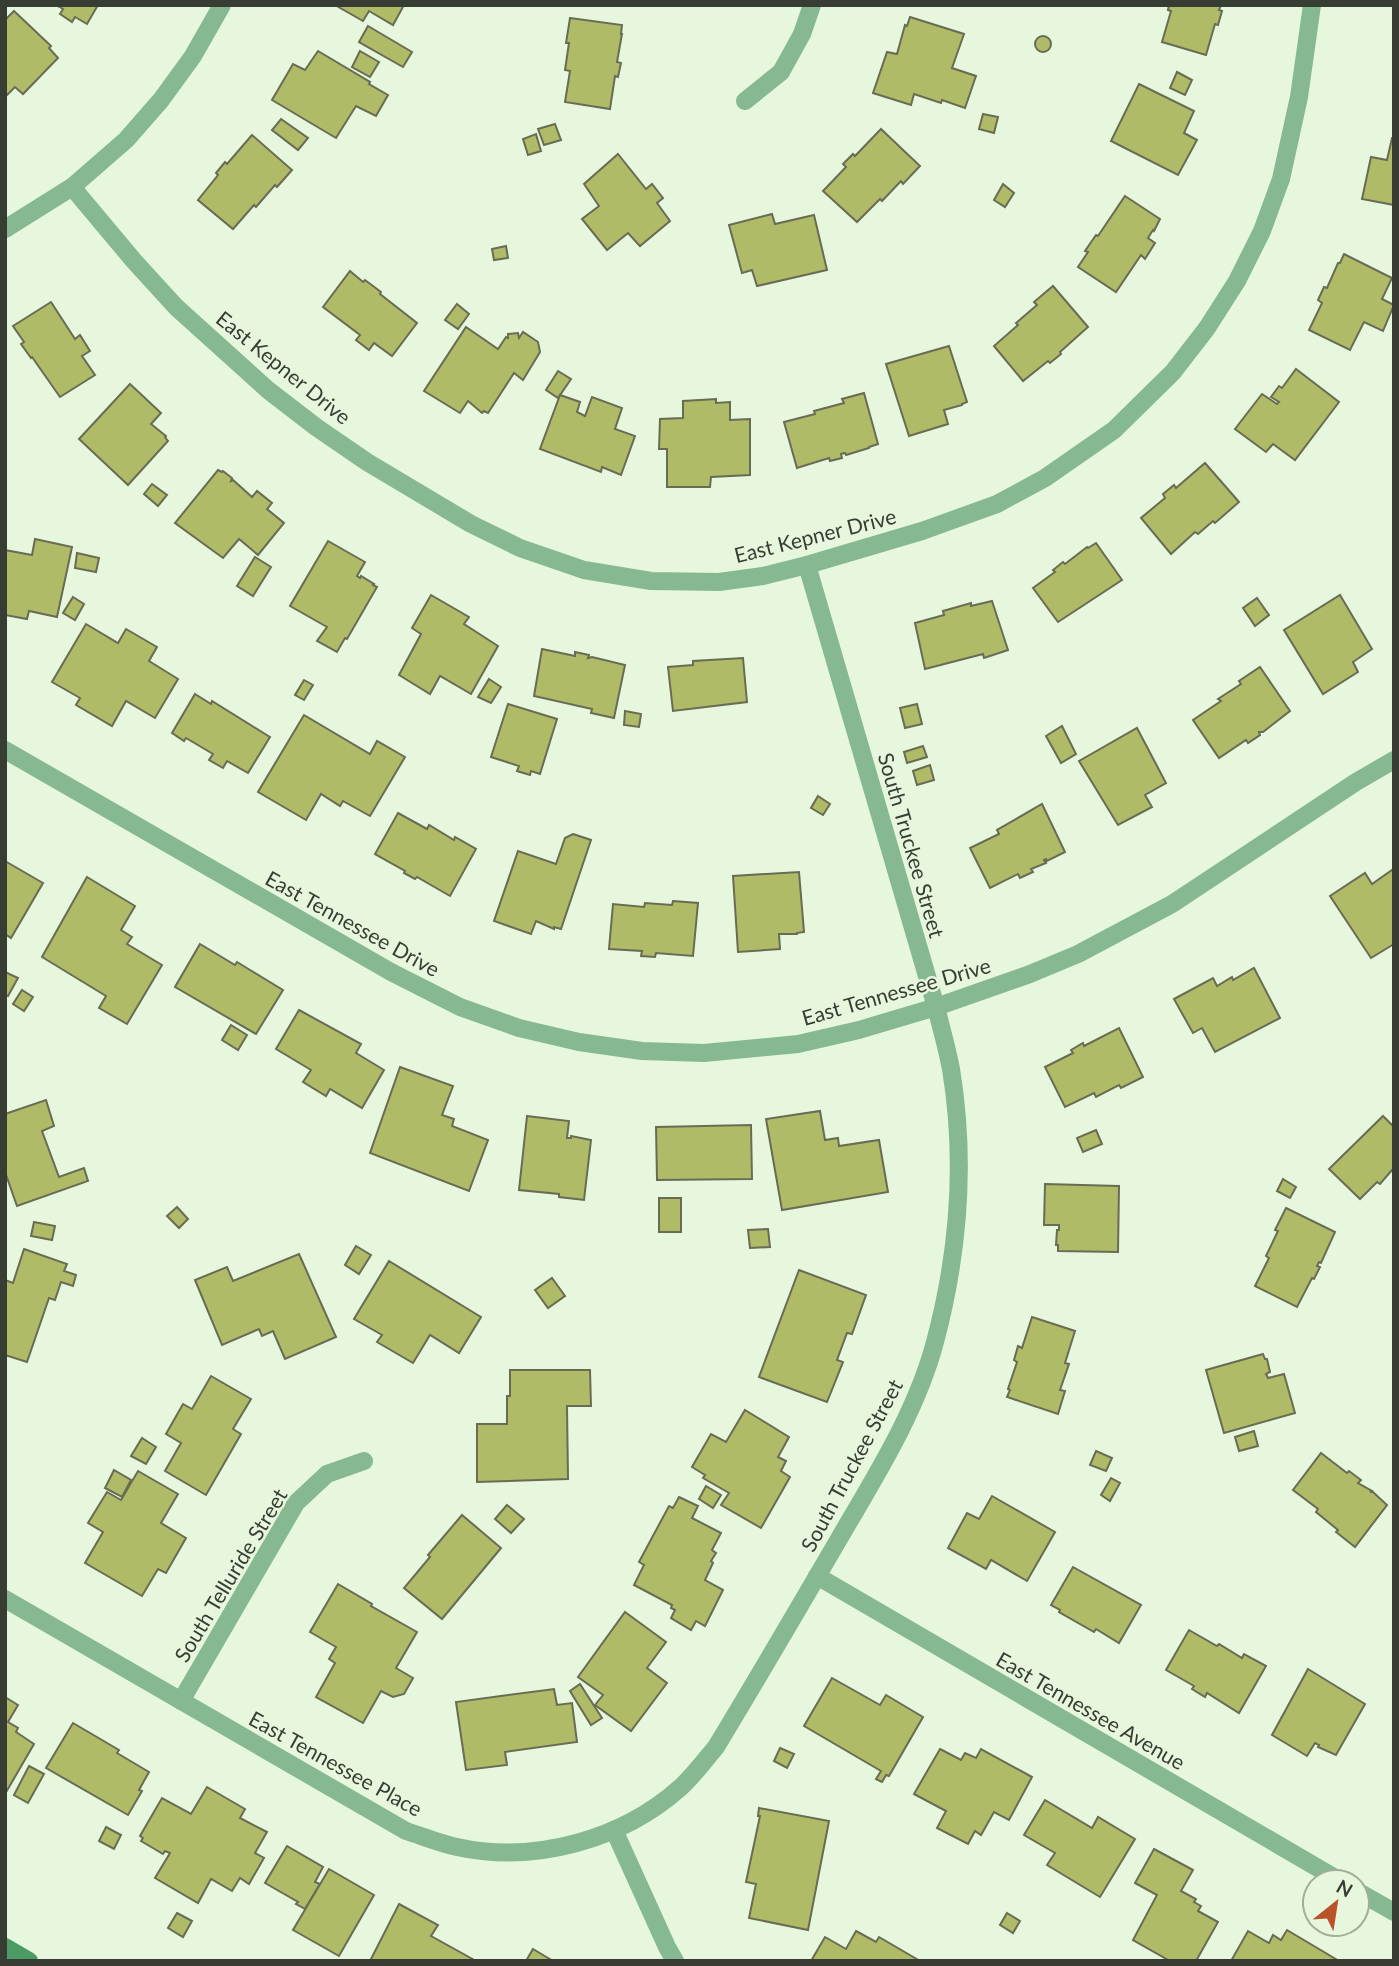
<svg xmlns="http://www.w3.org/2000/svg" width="1399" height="1966" font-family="Lato,sans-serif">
<rect width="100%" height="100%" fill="#e7f7de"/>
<!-- building -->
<g fill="#b0bb67" stroke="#686c54" stroke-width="2">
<path d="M56,5H98L87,24L75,17L72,22L60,14L63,9Z"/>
<path d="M335,5H404L393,25L369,11L363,21Z"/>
<path d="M1169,5H1221L1219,10L1222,11L1218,25L1215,24L1206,55L1162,42L1171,11L1168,10Z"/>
<path d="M14,11L51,46L49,48L58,58L23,94L15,87L5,97V20Z"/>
<path d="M910,17L964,34L952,68L976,76L965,108L942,100L941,103L914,94L911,105L873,93L887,52L897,54L905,25L907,26Z"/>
<path d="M570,18L622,25L621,34H622L617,62L621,63L618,77L615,76L610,109L565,102L570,71L565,70L569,43H566Z"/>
<path d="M368,26L412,52L403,67L359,42Z"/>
<circle cx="1043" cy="44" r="8"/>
<path d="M318,51L370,82L369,84L388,95L376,116L356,106L336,138L272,100L293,64L305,70Z"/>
<path d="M360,51L379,62L370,77L352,67Z"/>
<path d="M1177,72L1192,80L1185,95L1170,88Z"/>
<path d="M1139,84L1194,111L1184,133L1197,140L1178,175L1111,141Z"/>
<path d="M983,114L998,117L994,133L979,129Z"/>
<path d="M281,119L308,138L298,150L272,130Z"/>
<path d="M555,124L561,140L544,145L538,129Z"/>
<path d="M881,129L920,166L903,184L901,181L882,201L880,199L857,222L823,191L846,167L843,164L853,154L855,156Z"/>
<path d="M536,134L541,151L528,155L523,139Z"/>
<path d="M252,135L292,170L277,187L275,185L256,207L254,205L233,229L198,200L218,175L216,173L225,162L227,164Z"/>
<path d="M1392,138H1394V205L1362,199L1371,157L1387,160Z"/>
<path d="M618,154L646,189L652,184L663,198L657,203L670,221L640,246L628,233L607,250L582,219L599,206L584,184Z"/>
<path d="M1003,184L1014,193L1005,207L994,200Z"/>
<path d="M1125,196L1160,219L1154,231L1153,230L1148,238L1155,243L1145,259L1141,255L1116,292L1078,267L1088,252L1085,251L1096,235L1098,236Z"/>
<path d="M772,214L775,224L814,215L827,270L757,286L752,270L742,273L729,225Z"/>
<path d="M506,246L508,258L494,260L492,249Z"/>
<path d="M1344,254L1392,278L1382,299L1394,305L1383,331L1364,322L1350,350L1309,330L1322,303L1318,300L1324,287L1327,288L1338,263H1340Z"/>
<path d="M350,271L363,282L365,280L381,292L380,294L417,323L392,356L374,343L369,350L356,340L360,335L323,307Z"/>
<path d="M1053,286L1088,327L1060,352L1061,354L1050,363L1048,361L1023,381L994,346L1018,325L1016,323L1037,305L1034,302Z"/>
<path d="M51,302L75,339L80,335L90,351L82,356L95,375L60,397L32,357L31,358L21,344L24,342L13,326Z"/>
<path d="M457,304L469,314L458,329L445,320Z"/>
<path d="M466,327L498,349L506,337L508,338V334L518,333L519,338L523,332L538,342L540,352L523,380L514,373L488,413L484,411L482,413L468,401L460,413L424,391Z"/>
<path d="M949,346L967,402L962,404V405L944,410L948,424L909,436L886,364Z"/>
<path d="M1296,369L1339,402L1295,460L1273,444L1266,452L1235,429L1262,394L1277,404L1279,402L1271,397L1279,386L1282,388Z"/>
<path d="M558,371L571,379L558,398L546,390Z"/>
<path d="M130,384L161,413L151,424L166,436L165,437L168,441L128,485L79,439Z"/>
<path d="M864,393L878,444L869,447V448L846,455L845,453L841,454L842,458L830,461L829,458L797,468L784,422L815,414L814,411L844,403L842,399Z"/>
<path d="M560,395L580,402L577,412L585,416L592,397L622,408L615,429L635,436L621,475L602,467L601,472L540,449Z"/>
<path d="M716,399V403L730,402V420L750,419V475L711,477L710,487H667V449H659L660,419L683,418V401Z"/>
<path d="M1205,463L1239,502L1215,523L1213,521L1198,534L1195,532L1171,554L1141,518L1165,498L1163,494L1174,485L1176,488Z"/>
<path d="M218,470L222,472L223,471L232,478L231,481L233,480L252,497L257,491L272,503L267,509L284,523L258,555L239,539L223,558L175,523Z"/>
<path d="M152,484L167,495L158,506L144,494Z"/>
<path d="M35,539L72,547L57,617L29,611L27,619L5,615V550L32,555Z"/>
<path d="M328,541L365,562L357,576L360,578L361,576L374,584L373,585L377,587L347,639L345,638L337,652L317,641L327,627L290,606Z"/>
<path d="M1096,543L1122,580L1058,622L1033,588L1055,572L1053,570L1063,562L1065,564L1087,547L1088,548Z"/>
<path d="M77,553L99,558L96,572L75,568Z"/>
<path d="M255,557L271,567L253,596L237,586Z"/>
<path d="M431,595L469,617L464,624L498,646L471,694L440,676L430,694L399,675L421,634L412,628Z"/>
<path d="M1340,595L1372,649L1353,662L1358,672L1323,694L1284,630Z"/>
<path d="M73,597L84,604L75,620L63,613Z"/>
<path d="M1257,598L1269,615L1255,626L1243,608Z"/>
<path d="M992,601L1008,650L984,658L983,654L925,669L915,623L944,615L943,611L971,603V606Z"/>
<path d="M86,624L118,643L126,629L157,647L149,661L178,679L155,718L126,701L112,726L76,705L80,698L52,682Z"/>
<path d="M542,649L575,656V652L589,655L588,658L592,657L625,665L614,718L591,713L592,709L534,696Z"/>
<path d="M743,658L747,702L673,711L668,667L693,665V661Z"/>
<path d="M1260,667L1290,711L1263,732H1259L1260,735L1248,743L1246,740L1219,758L1193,720L1221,701L1218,699L1241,684L1239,681Z"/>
<path d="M489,679L501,687L491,703L478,697Z"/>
<path d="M304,680L313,685L304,700L295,695Z"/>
<path d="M195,694L211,704L212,701L270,737L248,773L227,761L223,768L209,760L213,754L186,738L184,741L172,733Z"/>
<path d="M508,704L557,719L540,774L531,771L530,775L517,771L519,766L491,757Z"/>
<path d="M917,704L922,724L905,728L900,708Z"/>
<path d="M625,711L641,714L639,727L624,725Z"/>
<path d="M304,715L370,754L377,741L405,757L370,816L343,801L340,806L321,794L306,820L258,792Z"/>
<path d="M1062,726L1076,754L1061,763L1046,736Z"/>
<path d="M1137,728L1166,783L1145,795L1152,807L1118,825L1079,761Z"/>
<path d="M923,746L927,757L907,763L904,752Z"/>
<path d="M930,765L934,780L917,785L913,771Z"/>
<path d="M818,796L830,804L823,815L811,808Z"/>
<path d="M1042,804L1065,852L1047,861L1046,859L1044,860L1046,863L1031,869L1033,872L1020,878L1018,874L990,888L970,848L999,834L997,830Z"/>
<path d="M398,813L427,829L429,825L454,840L455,837L476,849L450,896L417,877L415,879L404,873L405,871L375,854Z"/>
<path d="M573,834L591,840L561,929L554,927V929L536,921L531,934L494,921L518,851L556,864L565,838Z"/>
<path d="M5,861L43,883L11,938L5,934Z"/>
<path d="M1392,870L1394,873V944L1371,958L1330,896L1365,873L1372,884Z"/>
<path d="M799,872L804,932L797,933V934H779L780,949L738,952L733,876Z"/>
<path d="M87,877L135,906L121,930L132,937L127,944L162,965L127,1024L99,1008L106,996L42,957Z"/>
<path d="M673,901L698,903L693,956L656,953L655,957L641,956L642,951L609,949L613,904L644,907L645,903L672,905Z"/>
<path d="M200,944L235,965L237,962L283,990L256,1034L175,987Z"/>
<path d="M1254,968L1280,1018L1215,1052L1202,1028L1193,1033L1174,999L1213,978L1217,986L1232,977L1233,980Z"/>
<path d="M5,972L18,978L8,996L5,995Z"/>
<path d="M22,990L33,997L24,1011L13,1004Z"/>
<path d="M299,1010L361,1044L356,1053L384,1070L362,1108L330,1089L326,1096L303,1082L311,1070L276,1049Z"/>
<path d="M231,1025L247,1035L238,1050L222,1040Z"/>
<path d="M1119,1028L1143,1077L1121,1088L1119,1085L1096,1097L1094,1093L1065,1107L1045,1067L1073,1053L1071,1050L1083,1043L1084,1046Z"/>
<path d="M400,1067L453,1086L442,1115L454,1119L452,1126L488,1140L469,1191L370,1153Z"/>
<path d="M46,1100L54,1126L42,1131L59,1177L84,1168L88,1181L17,1206L5,1172V1114Z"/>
<path d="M820,1111L825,1140L838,1138L839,1146L879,1140L888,1192L782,1210L766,1119Z"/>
<path d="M527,1116L569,1121L567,1138H571V1136L591,1140L584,1200L559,1197V1194L519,1190Z"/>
<path d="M1383,1116L1394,1127V1171L1392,1170L1380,1184L1377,1182L1360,1199L1329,1169Z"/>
<path d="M751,1125L752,1179L657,1180L656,1127Z"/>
<path d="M1096,1130L1102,1144L1083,1152L1077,1138Z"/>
<path d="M1283,1179L1296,1187L1290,1198L1277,1191Z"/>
<path d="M1045,1184L1119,1186L1118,1252L1058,1251V1245H1056L1057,1230H1059V1225H1044Z"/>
<rect x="659" y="1198" width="22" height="34"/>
<path d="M177,1207L188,1219L179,1228L167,1216Z"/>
<path d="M1286,1208L1335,1232L1321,1263L1319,1262L1317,1266L1320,1267L1314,1279L1312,1278L1297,1307L1255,1286L1269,1258L1266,1256L1278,1231L1275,1230Z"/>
<path d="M34,1222L55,1226L52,1240L31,1236Z"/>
<path d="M768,1229L770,1247L750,1248L748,1230Z"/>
<path d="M356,1246L371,1255L359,1274L345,1265Z"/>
<path d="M24,1249L67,1264L64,1271L76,1275L73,1286L61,1282L55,1300L49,1298L27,1362L5,1355V1280L13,1283Z"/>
<path d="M299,1254L336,1337L285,1359L273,1331L262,1336L259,1329L222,1345L195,1280L227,1267L233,1281Z"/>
<path d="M389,1261L481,1317L459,1353L430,1335L413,1363L377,1342L382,1335L354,1319Z"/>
<path d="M799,1270L866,1295L852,1334L847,1333L837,1360L843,1362L827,1402L759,1377Z"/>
<path d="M552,1278L565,1296L548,1308L535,1290Z"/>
<path d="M1032,1317L1075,1331L1065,1363L1069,1364L1060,1390L1065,1391L1058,1414L1007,1397L1010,1390L1008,1389L1017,1362L1014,1360L1018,1346L1022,1348Z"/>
<path d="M1263,1354L1265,1359H1267L1270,1372L1266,1374L1268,1378L1284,1374L1295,1413L1224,1433L1206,1370Z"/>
<path d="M510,1370H590L591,1406H567L568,1479L477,1482V1424H507V1396H510Z"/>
<path d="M211,1376L251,1399L233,1429L241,1434L206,1495L165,1471L181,1443L166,1434L183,1404L192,1409Z"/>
<path d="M745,1410L789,1437L778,1457L786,1461L781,1471L790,1477L761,1528L721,1505L729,1493L703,1478L705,1475L692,1467L711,1434L726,1442Z"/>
<path d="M1254,1431L1258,1446L1239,1451L1235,1437Z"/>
<path d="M142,1438L156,1447L146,1464L131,1456Z"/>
<path d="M1096,1451L1112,1458L1106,1471L1090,1465Z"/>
<path d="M1321,1453L1347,1473L1349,1471L1361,1480L1358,1483L1372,1491L1370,1492H1373L1387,1505L1355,1547L1336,1532L1338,1530L1316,1512L1318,1509L1293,1490Z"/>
<path d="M114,1470L131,1480L122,1497L105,1488Z"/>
<path d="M138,1471L178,1494L161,1523L186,1538L166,1573L158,1569L142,1596L85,1563L103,1532L88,1523L107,1492L121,1500Z"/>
<path d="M1111,1478L1120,1483L1110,1501L1101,1495Z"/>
<path d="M706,1486L721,1495L713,1508L699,1499Z"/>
<path d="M992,1496L1055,1532L1027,1581L991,1560L986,1569L948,1548L967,1513L979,1519Z"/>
<path d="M679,1497L698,1506L692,1518L721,1533L712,1550L716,1553L711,1561L713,1563L705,1580L723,1590L705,1626L696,1621L691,1630L671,1618L675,1610L671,1608L672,1605L634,1585L644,1565L639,1562L669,1506L673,1508Z"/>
<path d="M507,1505L524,1519L511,1533L495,1519Z"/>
<path d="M462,1515L501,1548L442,1619L404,1588L430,1557L428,1555Z"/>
<path d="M1073,1567L1141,1605L1119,1643L1096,1629L1094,1632L1059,1612L1060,1610L1051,1605Z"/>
<path d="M338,1584L372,1604L371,1606L417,1632L396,1668L413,1678L404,1694L393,1697L381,1691L363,1723L316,1697L335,1663L329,1659L336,1647L310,1632Z"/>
<path d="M625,1612L666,1642L647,1668L667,1683L631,1731L595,1705L603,1695L578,1677Z"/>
<path d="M1189,1630L1217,1646L1219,1644L1242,1658L1244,1654L1266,1666L1239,1713L1207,1693L1205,1697L1192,1689L1194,1686L1166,1670Z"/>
<path d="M1308,1669L1365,1704L1336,1755L1318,1747L1319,1745L1315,1743L1307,1756L1272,1735Z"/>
<path d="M832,1678L880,1705L886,1695L923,1717L889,1776L886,1775L882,1782L876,1779L881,1771L804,1726Z"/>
<path d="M580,1684L602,1718L591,1725L570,1691Z"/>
<path d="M554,1689L557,1705L572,1703L577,1742L505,1752L507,1765L466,1770L456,1702Z"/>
<path d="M5,1697L18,1705L8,1722L18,1728L16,1732L34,1744L5,1794Z"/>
<path d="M73,1723L119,1750L117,1753L149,1772L139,1790L142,1791L128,1815L46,1768Z"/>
<path d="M780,1748L794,1754L787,1768L774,1761Z"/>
<path d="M940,1749L961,1760L965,1753L976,1758L981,1749L1032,1777L1009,1820L994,1812L981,1835L975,1831L968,1844L937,1828L946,1811L914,1794Z"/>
<path d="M29,1766L44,1774L28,1803L14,1795Z"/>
<path d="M207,1787L245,1809L240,1818L267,1832L255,1853L264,1858L249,1884L240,1878L232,1891L211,1879L198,1903L155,1878L170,1853L165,1851L163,1854L141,1841L143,1838L140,1836L162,1798L191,1814Z"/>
<path d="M1045,1800L1092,1828L1098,1817L1135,1839L1100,1897L1047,1865L1055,1853L1024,1835Z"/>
<path d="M759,1808L829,1821L808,1930L749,1918L756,1884L746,1882L760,1816H758Z"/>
<path d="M106,1827L121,1835L114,1849L99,1841Z"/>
<path d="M287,1846L323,1867L315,1882L320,1884L305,1909L296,1904L298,1902L265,1883Z"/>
<path d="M1154,1849L1193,1870L1181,1891L1196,1899L1194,1902L1201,1906L1198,1911L1218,1922L1196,1961H1170L1133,1940L1157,1895L1135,1883Z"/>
<path d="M329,1869L374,1895L339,1956L293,1930Z"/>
<path d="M399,1904L438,1925L431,1936L476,1961H370Z"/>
<path d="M177,1913L192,1921L183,1937L168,1928Z"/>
<path d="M1007,1913L1020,1921L1013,1933L1000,1925Z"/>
<path d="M1287,1930L1339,1961H1231L1248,1931L1269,1943L1273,1935L1281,1940Z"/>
<path d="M856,1931L876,1942L879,1937L920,1961H811L825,1937L846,1949Z"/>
<path d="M533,1949L553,1961H526Z"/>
</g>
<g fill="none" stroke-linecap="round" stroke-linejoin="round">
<!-- minor -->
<g stroke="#86b892" stroke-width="18">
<path d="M745,101L781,72L802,34L812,5"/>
<path d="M72,187L134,261L176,307L268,390L316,427L367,462L471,524L520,548L584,570L651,581L719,582L763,576L807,565L922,531L997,504L1045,478L1114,430L1173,372L1207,328L1237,281L1262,231L1281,179L1299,97L1312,5"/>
<path d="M5,229L72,187L126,140L161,100L193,56L222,5"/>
<path d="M5,750L391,972L460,1007L519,1028L579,1042L642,1051L704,1053L798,1044L859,1030L936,1007L1030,974L1078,954L1172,904L1356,782L1394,760"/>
<path d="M817,1576L1342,1882"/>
<path d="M5,1599L406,1831C422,1836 439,1843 457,1847C534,1864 622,1840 681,1787C694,1775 705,1760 716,1747C759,1676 801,1604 843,1532C878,1472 917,1410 935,1342C959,1252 966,1161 951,1069C947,1048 941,1027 936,1007L807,565"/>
<path d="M181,1701L296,1503L327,1474L364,1461"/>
<path d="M614,1830L667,1947L675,1961"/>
<path d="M1357,1891L1394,1912"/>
</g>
<!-- secondary -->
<path stroke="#4b9b64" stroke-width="18" d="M5,1947L29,1961"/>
</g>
<g text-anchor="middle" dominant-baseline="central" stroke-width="5" stroke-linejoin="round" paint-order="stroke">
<!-- street labels -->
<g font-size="21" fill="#373d33" stroke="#e7f7de">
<text transform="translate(284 367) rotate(39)">East Kepner Drive</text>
<text transform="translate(815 535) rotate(-14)">East Kepner Drive</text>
<text transform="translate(912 845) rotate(74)">South Truckee Street</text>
<text transform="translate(353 923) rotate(29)">East Tennessee Drive</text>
<text transform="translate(896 991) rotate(-16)">East Tennessee Drive</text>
<text transform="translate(851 1465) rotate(-62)">South Truckee Street</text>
<text transform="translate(230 1575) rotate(-59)">South Telluride Street</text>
<text transform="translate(1091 1710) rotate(30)">East Tennessee Avenue</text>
<text transform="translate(336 1763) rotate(29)">East Tennessee Place</text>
</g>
</g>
<!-- border -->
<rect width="1399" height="1966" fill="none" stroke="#373d33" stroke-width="14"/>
<!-- north arrow -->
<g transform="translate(1336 1903) rotate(30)"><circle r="33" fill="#e7f7de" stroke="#a1ad9a" stroke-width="2"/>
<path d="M0-5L12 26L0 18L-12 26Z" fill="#ba5329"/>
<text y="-10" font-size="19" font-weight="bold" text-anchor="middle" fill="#373d33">N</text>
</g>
</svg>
